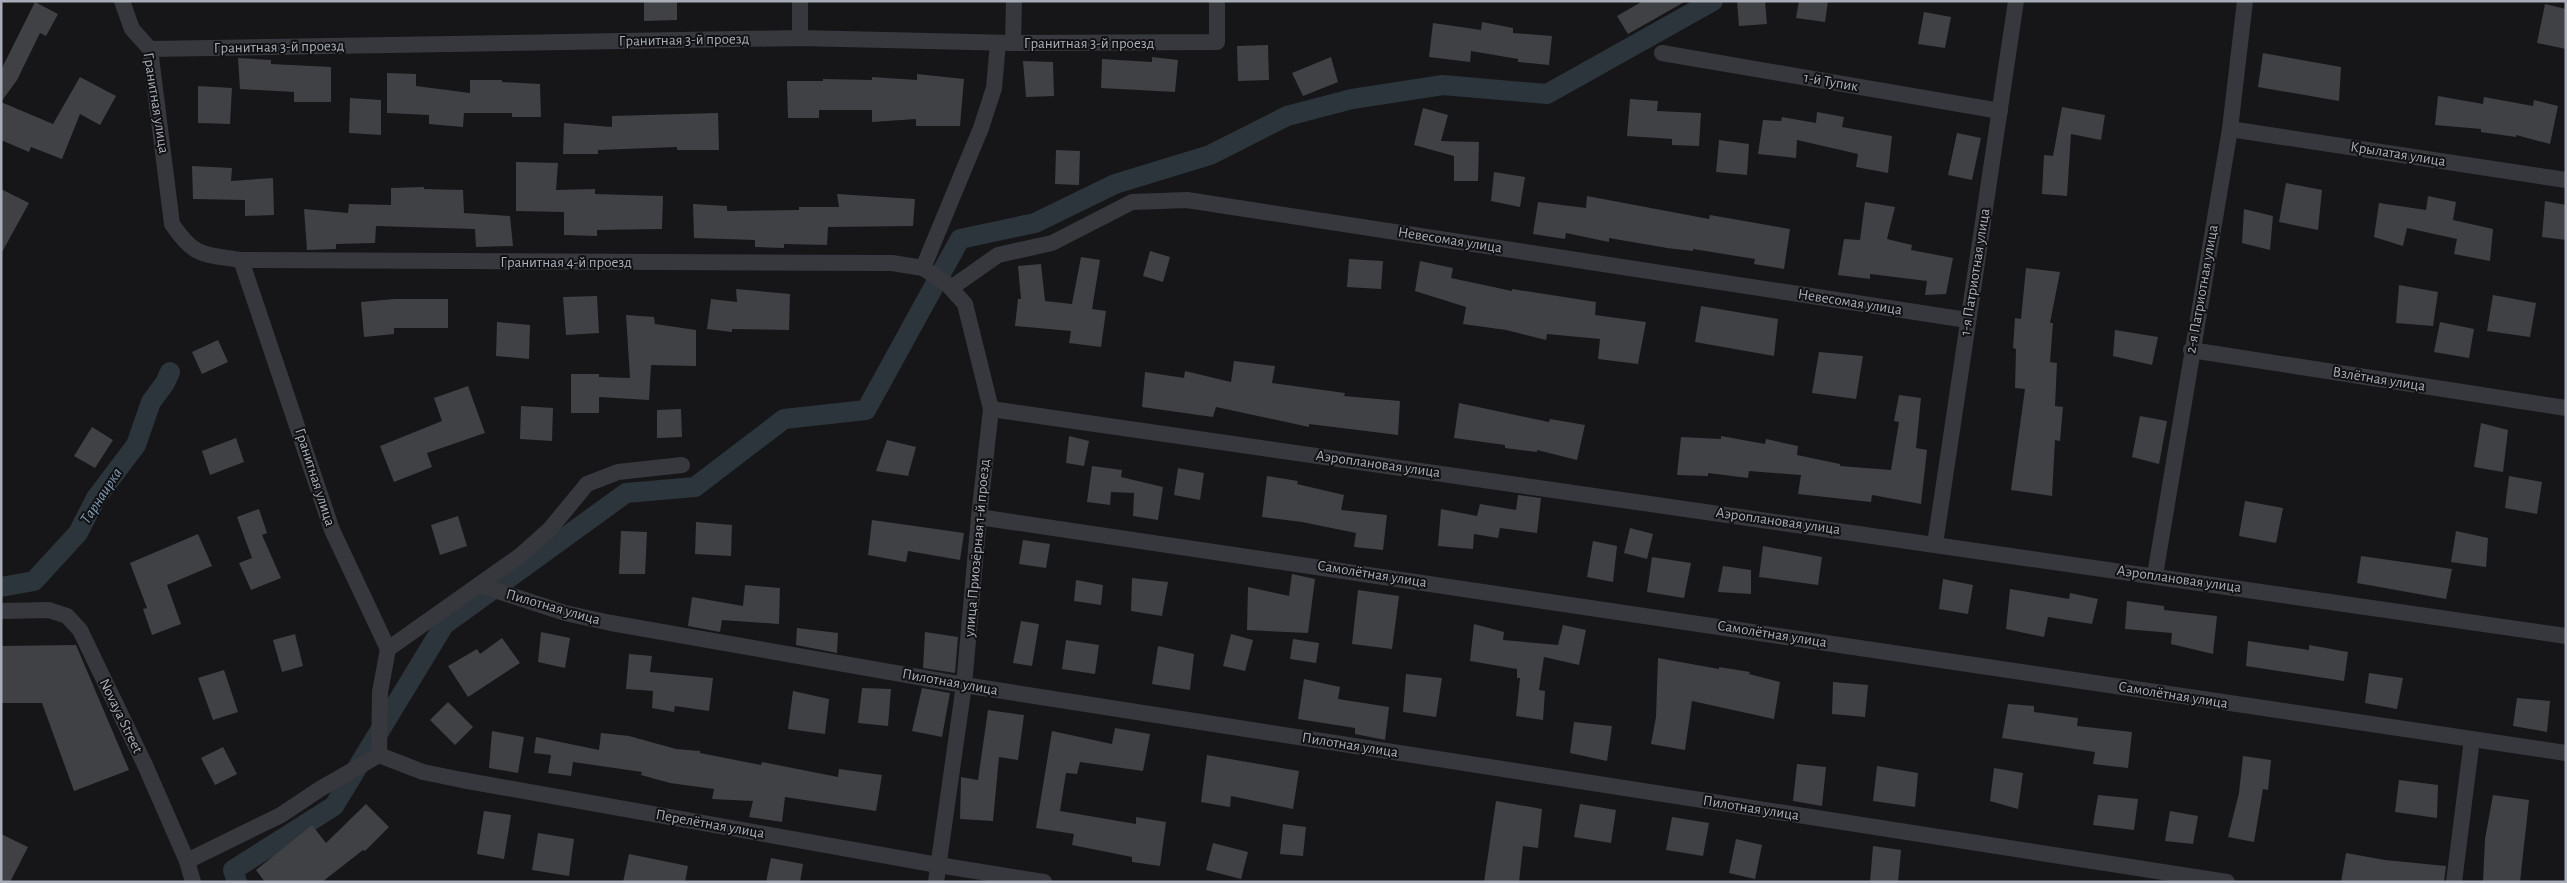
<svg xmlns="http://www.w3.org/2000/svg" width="2567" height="883" font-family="'Alegreya Sans',sans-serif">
<rect width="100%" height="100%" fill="#161618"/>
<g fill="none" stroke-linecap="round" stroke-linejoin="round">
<!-- canal -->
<g stroke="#2c353c" stroke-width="20">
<path d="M1,587L34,581L78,533L96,498L136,445L151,402L165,383L170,372"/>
<path d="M237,882L233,870L334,806L444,625L626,493L695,487L784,419L866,410L960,239L1035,223L1115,184L1210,155L1287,116L1352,99L1443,85L1547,94L1713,1"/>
</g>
</g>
<!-- building -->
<g fill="#404145">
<path d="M644,1H677V20L644,21Z"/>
<path d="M1643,1H1686L1628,34L1617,16Z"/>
<path d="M1737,1H1765L1767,24L1739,26Z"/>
<path d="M1799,1H1828L1825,22L1796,18Z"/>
<path d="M35,2L58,14L46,36L40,33L17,80L1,102V70Z"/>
<path d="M2545,4L2566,9V49L2537,43Z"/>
<path d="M1924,12L1951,17L1945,48L1918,44Z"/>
<path d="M1482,22L1513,28V33L1552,36L1549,65L1518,62V59L1471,51L1470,62L1429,57L1433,23L1481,30Z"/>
<path d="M1268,45L1269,80L1238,81L1237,46Z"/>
<path d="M2263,53L2341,67L2339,101L2258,87Z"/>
<path d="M1152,57L1178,60L1175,92L1101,88L1102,59L1152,62Z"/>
<path d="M1331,57L1338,82L1303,96L1292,73Z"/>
<path d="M238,58L271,60V64L331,67V102H294V92L240,89Z"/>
<path d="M1023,61L1053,62L1054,96L1026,97Z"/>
<path d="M387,73L416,74V86L470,93V80H502V82L540,84L541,117H512V113H464L463,127L429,124V115L387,113Z"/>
<path d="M917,74L964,79L960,126H916V119L872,122V110H819V118H788L787,81H823V79L872,80V77L917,80Z"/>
<path d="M80,77L116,96L100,125L80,114L62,159L31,147L29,152L1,140V102L53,124Z"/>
<path d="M198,86L232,88L230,124L198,123Z"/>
<path d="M2438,96L2483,104L2484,97L2533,106L2534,100L2558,106L2550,144L2516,135V137L2481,132V129L2435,125Z"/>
<path d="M350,98L381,100V135L349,133Z"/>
<path d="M1630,99L1658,101L1657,111L1701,113L1699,146L1672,145V139L1627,136Z"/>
<path d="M2062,107L2105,115L2101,140L2071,134L2067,196L2042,194L2044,155L2053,156Z"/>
<path d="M1423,108L1448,115L1441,141L1479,142L1478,181H1454V156L1414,145Z"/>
<path d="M1817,112L1844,117L1842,127L1892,136L1888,173L1856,167L1858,154L1797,140L1796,158L1758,154L1763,120L1781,121L1782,117L1816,123Z"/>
<path d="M718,113L719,150H677V147L598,150V154H563L564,123L612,127V116Z"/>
<path d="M1957,133L1981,138L1972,180L1948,175Z"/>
<path d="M1719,140L1749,144L1747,175L1716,172Z"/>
<path d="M1056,150L1080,151L1079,185L1055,184Z"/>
<path d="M516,162L558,163L556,190L595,189V194L663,196L662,229L597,230V236L564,235V212L516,211Z"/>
<path d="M192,166L232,168L231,181L273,178L274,215L245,216V200L193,199Z"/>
<path d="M1494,172L1525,177L1520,207L1491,201Z"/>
<path d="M2286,183L2322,190L2318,230L2279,222Z"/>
<path d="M424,187V189L463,190L464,213L510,216L513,246L476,247L475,229L376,226L375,243L336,244V249L307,250L304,209L348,213L349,204L391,205V188Z"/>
<path d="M1,189L29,203L1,254Z"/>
<path d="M837,194L915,199L913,226L828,227L827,245L784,244V248L755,247V240L694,238L693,204L727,206V211L799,210V207H839Z"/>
<path d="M1587,196L1709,219L1710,215L1790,229L1784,269L1754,264L1755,259L1693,249V251L1667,248L1609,238V242L1566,233L1565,239L1533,234L1538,202L1586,208Z"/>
<path d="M2428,196L2456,202L2453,220L2493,229L2490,261L2454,254L2457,239L2407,228L2403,246L2374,237L2379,203L2426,210Z"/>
<path d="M2545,201L2566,205V240L2542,237Z"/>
<path d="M1865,202L1895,207L1887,239L1912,245L1911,250L1953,258L1946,294L1925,295L1927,281L1870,274V279L1838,275L1844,239L1860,240Z"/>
<path d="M2244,209L2273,216L2270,250L2242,243Z"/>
<path d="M1150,251L1170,257L1163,282L1143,276Z"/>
<path d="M1081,257L1100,260L1092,309L1106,311L1101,347L1069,343L1071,331L1015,326L1018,299H1021L1018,266L1041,264L1045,301L1072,304Z"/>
<path d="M1349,259L1383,261L1381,289L1347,287Z"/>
<path d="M1420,261L1453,268L1451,278L1512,291V289L1596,302L1595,315L1646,322L1638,364L1598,359L1600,339L1547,334L1546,340L1506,330L1463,324L1466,307L1415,291Z"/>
<path d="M2026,268L2060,272L2050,323H2053L2050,362L2057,363L2055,406L2063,407L2060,441L2055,440L2052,496L2011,490L2025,389L2015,388L2016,349L2013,348L2015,318L2021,319Z"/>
<path d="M2399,285L2438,292L2433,326L2396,323Z"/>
<path d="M736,289L790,294L789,330L732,329V332L707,329L711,299L737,302Z"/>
<path d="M2493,295L2536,303L2530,337L2487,331Z"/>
<path d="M597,296L599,333L566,335L563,297Z"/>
<path d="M394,299H448V328H394V334L364,337L361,302Z"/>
<path d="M1701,306L1778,319L1774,356L1695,342Z"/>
<path d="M626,315L654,317L655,324L696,330V366L651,365L649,400L599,397V413H571V374H599V377L630,378Z"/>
<path d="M497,322L530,325L529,359L496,356Z"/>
<path d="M2440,322L2474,329L2469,358L2434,352Z"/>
<path d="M2115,330L2158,337L2152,365L2113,356Z"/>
<path d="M218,340L228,362L202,374L192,352Z"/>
<path d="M1819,352L1863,356L1856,399L1812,393Z"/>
<path d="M1234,361L1275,366L1272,383L1345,393L1344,396L1400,401L1398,435L1309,424V427L1216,407L1213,417L1142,407L1145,372L1184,378L1185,371L1231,382Z"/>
<path d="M468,386L485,433L427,453L432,467L394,482L380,446L442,421L434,398Z"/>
<path d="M1899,395L1921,398L1916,448L1927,450L1921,504L1872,495L1871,502L1798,494L1801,475L1749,471L1748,478L1708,473V476L1677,475L1681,437L1721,439V436L1765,444L1766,439L1798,446L1797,455L1840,464V466L1891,470L1899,422L1894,421Z"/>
<path d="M1459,403L1549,422L1550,419L1585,425L1577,460L1537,450V452L1505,448V445L1454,438Z"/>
<path d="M521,406L553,408L552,441L520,439Z"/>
<path d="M681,409L682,437L657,438V410Z"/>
<path d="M2140,416L2167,421L2159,464L2132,457Z"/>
<path d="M2481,423L2508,430L2503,472L2474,467Z"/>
<path d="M92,427L113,440L95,468L74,456Z"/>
<path d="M1069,436L1089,441L1084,466L1066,463Z"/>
<path d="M236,438L244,462L210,475L202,451Z"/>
<path d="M887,440L916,447L908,476L876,471Z"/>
<path d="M1092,466L1122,470L1121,477L1163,487L1158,520L1133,516L1134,493L1111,492L1110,505L1087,502Z"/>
<path d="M1178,468L1204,473L1200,500L1174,495Z"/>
<path d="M1267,476L1298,481L1297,484L1344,495L1341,510L1387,515L1383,550L1354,547L1356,533L1302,522L1262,517Z"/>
<path d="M2509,476L2542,482L2537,514L2505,508Z"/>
<path d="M1518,495L1541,498L1537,533L1500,528L1498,538L1474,534L1473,549L1438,546L1441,509L1477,516L1480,504L1516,510Z"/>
<path d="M2245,501L2283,508L2276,543L2239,536Z"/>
<path d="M259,509L267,533L262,535L281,578L251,590L239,563L252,558L237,517Z"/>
<path d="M458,516L467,546L440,555L431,525Z"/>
<path d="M872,520L964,533L960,560L908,551L906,562L868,555Z"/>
<path d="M696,522L732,525L731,556L695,554Z"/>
<path d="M1630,528L1653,534L1647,559L1624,553Z"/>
<path d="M621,531L647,532L645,574H619Z"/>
<path d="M2456,531L2488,538L2486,567L2451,562Z"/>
<path d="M198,534L212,566L167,585L181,624L152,635L143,609L147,608L130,563Z"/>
<path d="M1023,540L1050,544L1046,568L1019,564Z"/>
<path d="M1593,541L1617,546L1613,582L1587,577Z"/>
<path d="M1763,546L1822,557L1818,585L1759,577Z"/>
<path d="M2361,556L2452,569L2446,599L2357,583Z"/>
<path d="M1652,557L1691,563L1684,598L1647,592Z"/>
<path d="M1723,566L1751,570V594L1718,592Z"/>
<path d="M1292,574L1315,579L1308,633L1247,630L1248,587L1289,596Z"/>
<path d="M1132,578L1168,582L1162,616L1131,611Z"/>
<path d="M1943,579L1973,585L1968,614L1939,609Z"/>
<path d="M1076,580L1103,585L1101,605L1074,601Z"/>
<path d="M745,585L780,588L779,624L722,620L720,632L688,626L692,597L743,606Z"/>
<path d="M2010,589L2069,599L2070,593L2098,599L2092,624L2048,617L2044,637L2006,629Z"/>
<path d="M1358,590L1399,596L1392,649L1352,644Z"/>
<path d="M2127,601L2164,606V610L2217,616L2213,654L2171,644L2172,633L2125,629Z"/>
<path d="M1021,621L1039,624L1032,666L1013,663Z"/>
<path d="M1474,624L1504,632L1503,640L1558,645L1563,625L1586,630L1579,665L1544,657L1539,690L1545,691L1543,720L1516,716L1520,678H1517V669L1470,661Z"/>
<path d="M797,628L838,633L837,653L796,645Z"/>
<path d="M541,632L570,638L565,668L538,662Z"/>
<path d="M925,632L958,637L955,673L923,668Z"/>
<path d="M295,634L303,666L282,672L273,640Z"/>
<path d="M1231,634L1253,640L1245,671L1223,666Z"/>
<path d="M502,638L520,663L468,697L448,666L477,649L480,654Z"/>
<path d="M1293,639L1319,643L1316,663L1290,659Z"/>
<path d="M1066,640L1099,645L1095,674L1062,669Z"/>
<path d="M2248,641L2309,650V645L2348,652L2344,681L2246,666Z"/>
<path d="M76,645L129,770L74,791L42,703H1V646Z"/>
<path d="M1158,646L1194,654L1190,690L1152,684Z"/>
<path d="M629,654L652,656L650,672L713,678L709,711L675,706L674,712L652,708L653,691L626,689Z"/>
<path d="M1658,658L1719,669V667L1750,672L1749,674L1780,682L1774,719L1692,701L1685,750L1651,744L1656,717Z"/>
<path d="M224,670L238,712L213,720L198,678Z"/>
<path d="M2369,673L2403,678L2397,709L2365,703Z"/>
<path d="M1406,674L1442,678L1436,717L1403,712Z"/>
<path d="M1304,679L1340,687L1338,699L1389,707L1385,740L1355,734V728L1298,719Z"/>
<path d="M1833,682L1868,685L1865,717L1832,714Z"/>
<path d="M862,688L891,689L888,726L858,723Z"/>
<path d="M922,688L950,693L942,737L912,731Z"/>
<path d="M793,691L829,699L825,734L788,729Z"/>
<path d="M2517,698L2550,701L2547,732L2513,726Z"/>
<path d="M448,702L473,727L455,745L430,720Z"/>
<path d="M2008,704L2034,706V712L2078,718L2077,726L2132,732L2128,768L2093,764L2095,752L2002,738Z"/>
<path d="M988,710L1024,715L1018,760L999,757L993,821L960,819L961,777L978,780Z"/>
<path d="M1574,722L1612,726L1607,761L1570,753Z"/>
<path d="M1115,728L1150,734L1143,771L1080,762L1077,774L1066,773L1060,811L1136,824V817L1166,822L1160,866L1132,862V857L1072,845L1074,834L1036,828L1052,731L1112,744Z"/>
<path d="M492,731L524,737L518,773L489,768Z"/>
<path d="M601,733L629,736L676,749L700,751V753L761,765L762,762L838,777L839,769L882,775L876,811L785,797L782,822L749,817L753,801L712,799L714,789L670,783L641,775L642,772L573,762L571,776L548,773L551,755L534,753L536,737L599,750Z"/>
<path d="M223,747L237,774L215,785L201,758Z"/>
<path d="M1207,755L1299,771L1293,809L1231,796L1230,807L1201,802Z"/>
<path d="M2243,756L2271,760L2268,790L2263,789L2254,842L2228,837L2239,793Z"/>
<path d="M1797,764L1826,767L1822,806L1793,801Z"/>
<path d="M1877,766L1918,773L1915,807L1873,801Z"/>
<path d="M1994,768L2023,773L2018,809L1990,801Z"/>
<path d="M2399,780L2438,785L2437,818L2395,812Z"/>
<path d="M2098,795L2138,799L2134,830L2093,825Z"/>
<path d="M2493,795L2529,800L2520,882H2483L2485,839Z"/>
<path d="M1496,801L1542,809L1538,848L1523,846L1519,882H1484Z"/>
<path d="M366,804L389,827L365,851L363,850L322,882H265L256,870L312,825L326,843Z"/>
<path d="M1580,804L1616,810L1611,843L1574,837Z"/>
<path d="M484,811L511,815L504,859L477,854Z"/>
<path d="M2170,811L2198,816L2193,844L2165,841Z"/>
<path d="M1672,817L1709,823L1703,856L1666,850Z"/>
<path d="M1283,824L1306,827L1303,856L1280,854Z"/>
<path d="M538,833L574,839L569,876L532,870Z"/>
<path d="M1,834L28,847L10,882H1Z"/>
<path d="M1736,839L1762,845L1755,879L1729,873Z"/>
<path d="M1213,843L1248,852L1241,879L1206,870Z"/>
<path d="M1873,846L1901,850L1898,882H1870Z"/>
<path d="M2346,853L2385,860L2446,866L2444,882H2341Z"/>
<path d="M629,854L688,866L685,882H623Z"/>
<path d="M771,858L803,864L800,882H766Z"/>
</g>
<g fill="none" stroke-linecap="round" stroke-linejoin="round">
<!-- minor -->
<g stroke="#37383d" stroke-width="16">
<path d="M122,1L132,29L150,49L172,224C195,258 203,254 241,260L892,263L923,268L946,283L965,304L991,409L979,517L964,685L936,882"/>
<path d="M800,38V1"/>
<path d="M1013,43L1014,1"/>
<path d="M150,49L800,38L1013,43L1217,42V1"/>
<path d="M1662,53L2000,111"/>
<path d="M2230,129L2566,180"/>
<path d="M241,260L332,530L388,649"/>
<path d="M923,268L981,128L994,88L998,43"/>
<path d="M951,288L998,255L1052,243L1132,202L1187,200L1967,320"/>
<path d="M2191,350L2566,408"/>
<path d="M991,409L2566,636"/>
<path d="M979,517L2566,753"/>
<path d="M1935,544L2016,1"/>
<path d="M2155,575L2230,129L2245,1"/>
<path d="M479,585L565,613L611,623L964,685L2227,882"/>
<path d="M1,611L49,610L67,616L80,630L145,765L187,861L193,882"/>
<path d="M388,649L521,555L550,529L587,484L618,472L682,465"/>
<path d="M379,755L423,772L462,780L938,865L1044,882"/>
<path d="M379,755L380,692L388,649"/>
<path d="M187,861L281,815L320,789L379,755"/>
<path d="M2454,882L2472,739"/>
</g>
</g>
<g text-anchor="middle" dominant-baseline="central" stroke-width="4" stroke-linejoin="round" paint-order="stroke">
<!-- street labels -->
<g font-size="15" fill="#a8adb8" stroke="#111113">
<text transform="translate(684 40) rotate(-1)">Гранитная 3-й проезд</text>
<text x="1089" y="43">Гранитная 3-й проезд</text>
<text transform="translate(279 47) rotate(-1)">Гранитная 3-й проезд</text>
<text transform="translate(1831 82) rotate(10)">1-й Тупик</text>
<text transform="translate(156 103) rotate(81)">Гранитная улица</text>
<text transform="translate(2398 154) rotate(9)">Крылатая улица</text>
<text transform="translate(1450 240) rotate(9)">Невесомая улица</text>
<text x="566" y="262">Гранитная 4-й проезд</text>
<text transform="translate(1975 272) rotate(-81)">1-я Патриотная улица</text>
<text transform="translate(2202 289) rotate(-80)">2-я Патриотная улица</text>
<text transform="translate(1850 302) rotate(9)">Невесомая улица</text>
<text transform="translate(2379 379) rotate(9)">Взлётная улица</text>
<text transform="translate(1378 464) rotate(8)">Аэроплановая улица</text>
<text transform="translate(315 477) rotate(72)">Гранитная улица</text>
<text transform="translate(1778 521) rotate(8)">Аэроплановая улица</text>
<text transform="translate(977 548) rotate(-85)">улица Приозёрная 1-й проезд</text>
<text transform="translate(1372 574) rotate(9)">Самолётная улица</text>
<text transform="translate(2179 579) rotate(8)">Аэроплановая улица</text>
<text transform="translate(553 607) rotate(16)">Пилотная улица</text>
<text transform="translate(1772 634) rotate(9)">Самолётная улица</text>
<text transform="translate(950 682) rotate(10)">Пилотная улица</text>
<text transform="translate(2173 695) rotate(9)">Самолётная улица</text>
<text transform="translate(121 716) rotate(64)">Novaya Street</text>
<text transform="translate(1350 745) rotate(9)">Пилотная улица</text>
<text transform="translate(1751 808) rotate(9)">Пилотная улица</text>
<text transform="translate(710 824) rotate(10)">Перелётная улица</text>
</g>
<!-- water labels -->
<g font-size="16" font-style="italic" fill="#7f9bb3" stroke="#111113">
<text transform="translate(101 496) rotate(-57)">Тарнаирка</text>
</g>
</g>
<!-- border -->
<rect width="2567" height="883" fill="none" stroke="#a8adb8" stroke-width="5"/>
</svg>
